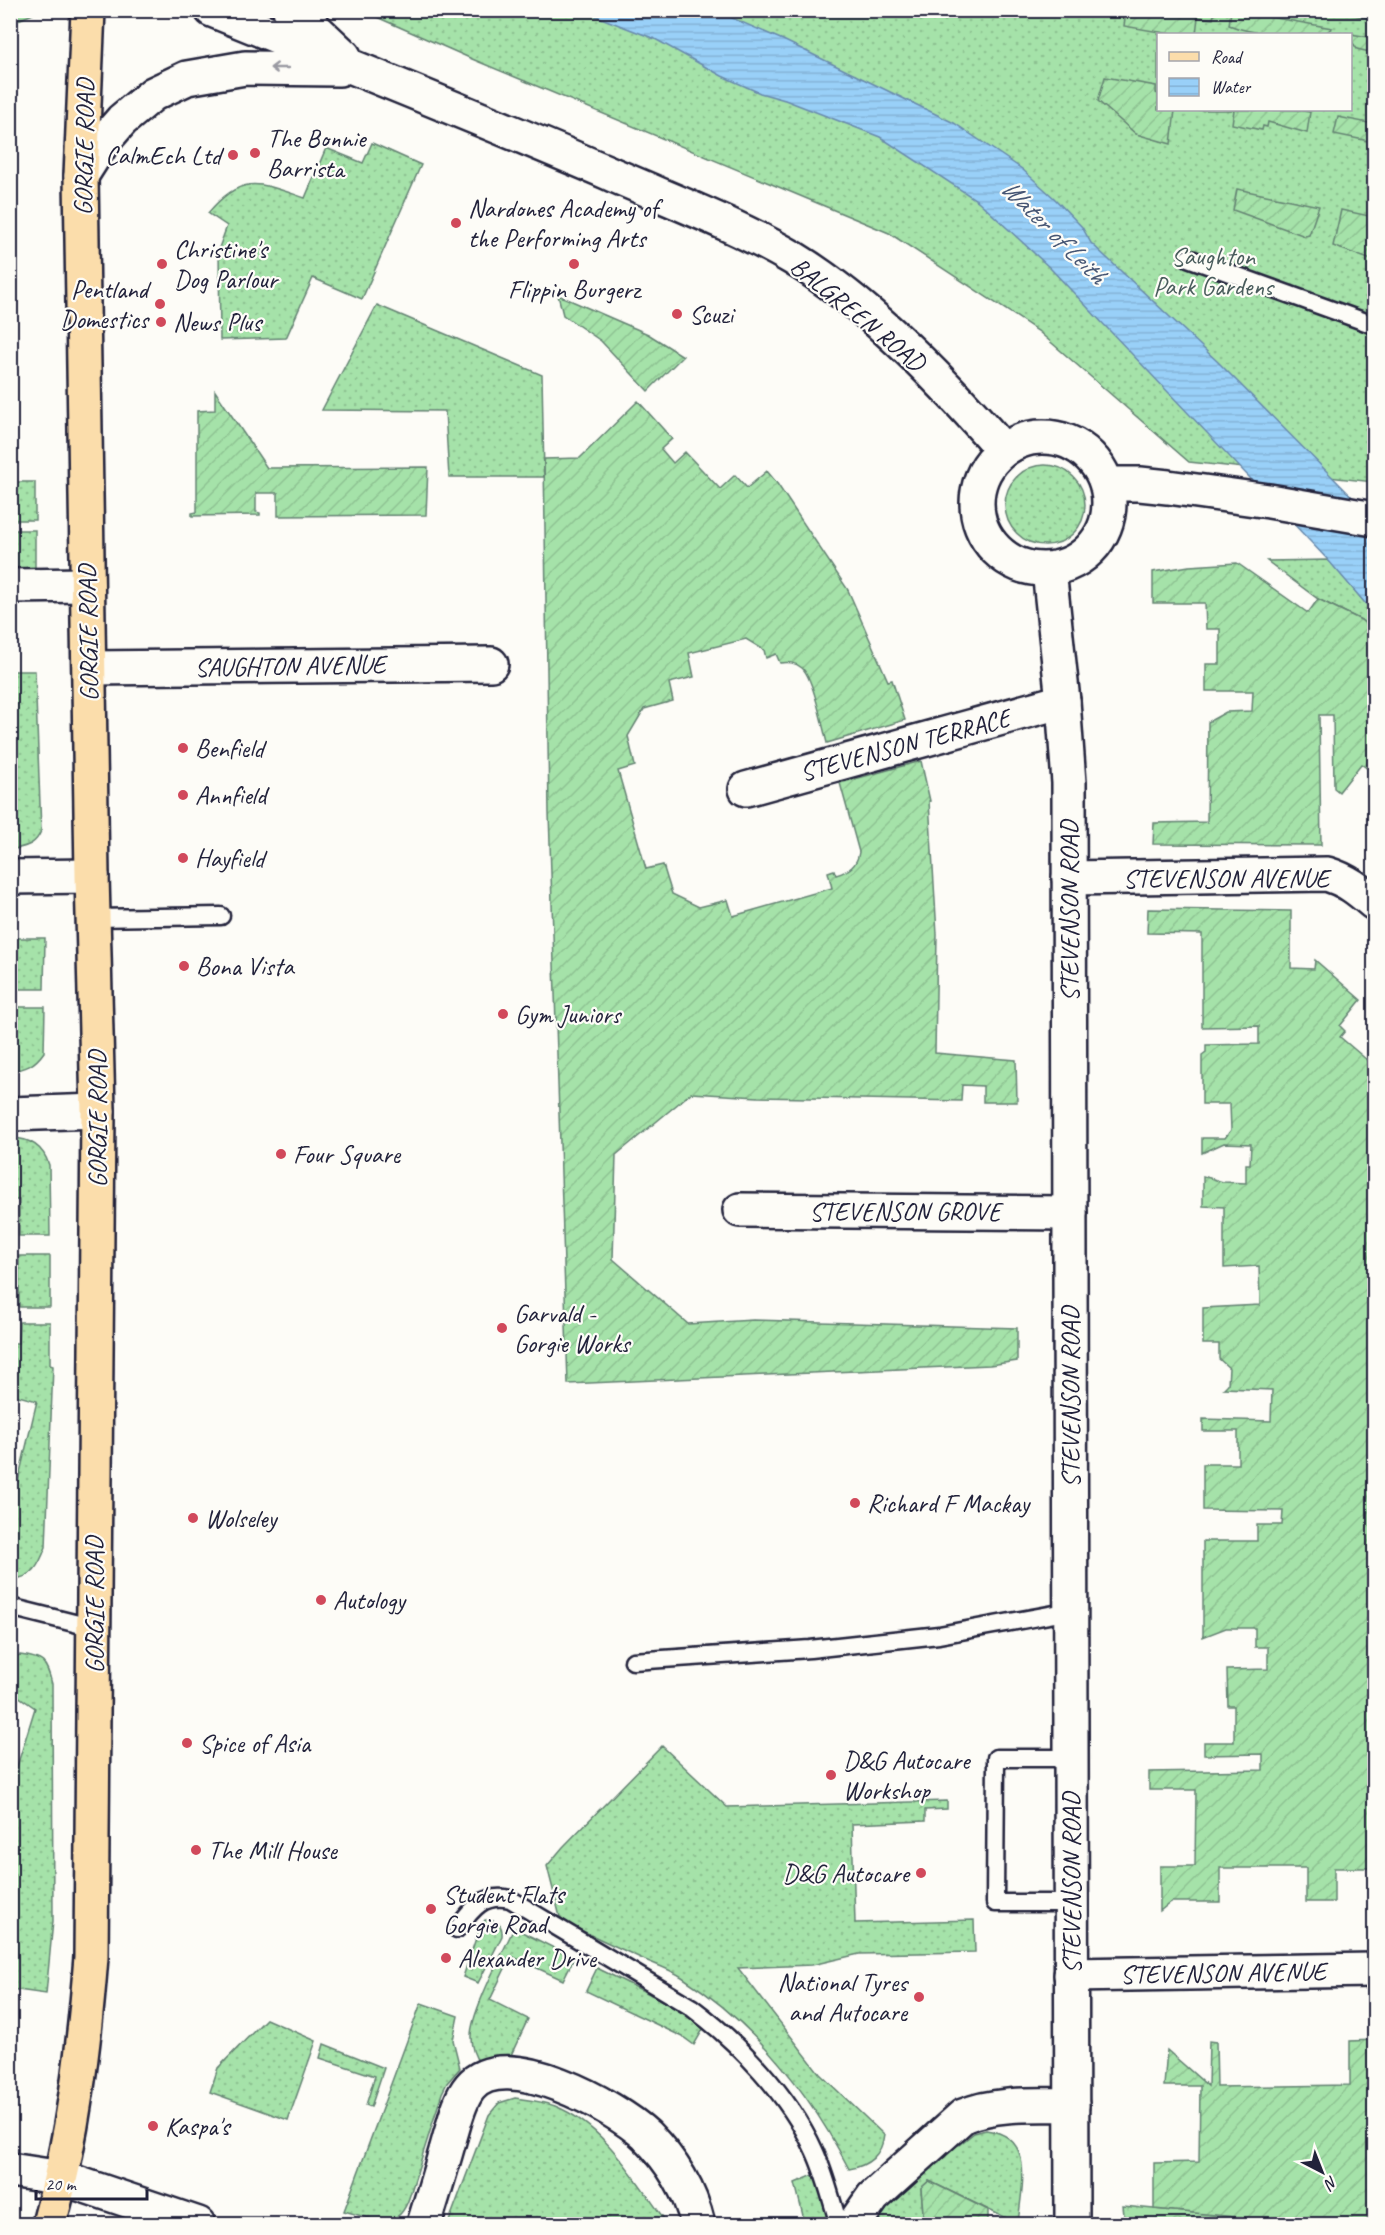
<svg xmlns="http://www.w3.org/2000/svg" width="1385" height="2235" font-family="Caveat,sans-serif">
<defs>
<pattern id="grass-dots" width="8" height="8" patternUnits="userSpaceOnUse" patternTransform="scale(1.5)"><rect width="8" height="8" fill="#a5e2a9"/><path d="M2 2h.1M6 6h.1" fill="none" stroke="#8ec292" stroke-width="1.8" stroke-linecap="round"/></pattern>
<pattern id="forest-crowns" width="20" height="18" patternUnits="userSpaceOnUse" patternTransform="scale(1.5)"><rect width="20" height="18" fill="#a5e2a9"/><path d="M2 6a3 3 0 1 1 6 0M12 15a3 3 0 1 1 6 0" fill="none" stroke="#8ec292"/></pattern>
<pattern id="garden-furrows" width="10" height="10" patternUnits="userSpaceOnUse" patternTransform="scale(1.5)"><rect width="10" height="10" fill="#a5e2a9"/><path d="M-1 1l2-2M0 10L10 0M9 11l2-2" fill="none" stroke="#8ec292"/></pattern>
<pattern id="water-rules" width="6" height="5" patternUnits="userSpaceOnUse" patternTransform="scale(1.5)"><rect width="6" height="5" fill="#99d0f8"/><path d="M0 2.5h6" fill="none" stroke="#84b2d6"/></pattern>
</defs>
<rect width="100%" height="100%" fill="#fdfcf7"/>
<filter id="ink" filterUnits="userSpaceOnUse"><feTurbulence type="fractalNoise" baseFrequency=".0167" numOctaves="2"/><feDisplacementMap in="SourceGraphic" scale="12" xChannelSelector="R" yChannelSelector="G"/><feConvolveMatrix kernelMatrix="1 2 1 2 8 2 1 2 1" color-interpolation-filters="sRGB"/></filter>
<g filter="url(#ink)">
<!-- grass -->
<g fill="url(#grass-dots)" stroke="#648272" stroke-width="1.5" fill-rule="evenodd">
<path d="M363,11H1374V482L1189,462L1038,331L889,233L472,59ZM1158,34H1350V110H1158Z"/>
<path d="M372,143L421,165L362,299L313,278L286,338L220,340L219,248L227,226L208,213C242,172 261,183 305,198L326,148L363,163Z"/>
<path d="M377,305L542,375L544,477H449L445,411L322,410Z"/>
<circle cx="1045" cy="505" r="40"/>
<rect x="11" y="482" width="24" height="38"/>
<path d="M10,530H35V574H11Z"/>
<path d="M1329,560L1365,603L1374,609V632L1361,620L1318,599L1267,561Z"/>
<path d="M11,671H35L41,831C36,844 28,846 15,849V785L10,784L11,747H14V708H11Z"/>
<path d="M11,938H45L44,989H11Z"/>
<path d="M10,1007H45L44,1052C35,1065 25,1070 11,1070Z"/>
<path d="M11,1138C30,1138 43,1146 49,1165L50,1236H19V1200H11Z"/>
<rect x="19" y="1256" width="31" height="51"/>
<path d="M19,1322H50V1365L53,1366L46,1547C39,1565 33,1579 11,1579V1510L37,1401L11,1394V1343H18Z"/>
<path d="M20,1655C44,1658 46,1661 52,1684L53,1921L46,1994L11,1989V1786L35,1708L11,1691V1658Z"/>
<path d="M662,1746L727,1807L947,1801V1809L925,1810V1821L852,1824L855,1923L974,1920L975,1952L859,1954L812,1965L738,1968L820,2074L884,2135C882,2155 868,2166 849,2169C810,2093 755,2024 682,1977C671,1970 657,1965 645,1960C621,1949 598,1938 574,1927L560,1917L547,1866L563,1847Z"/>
<path d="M485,1920C497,1920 503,1924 502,1936L478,1983L463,1977L479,1929Z"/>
<path d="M514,1928L574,1958L563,1980L511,1956L490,2000L528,2019L511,2055L480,2064C474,2056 471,2047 471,2037C470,2014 503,1952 514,1928Z"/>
<path d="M597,1968L682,2010L705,2026L694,2045L683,2037L586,1991Z"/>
<path d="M421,2003L458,2016L453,2040L460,2068L447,2083L442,2093L409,2198C397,2234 373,2218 344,2211Z"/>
<path d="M266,2019L316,2041L288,2120L210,2092L218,2068Z"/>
<path d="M324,2044L384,2068L371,2107L366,2105L375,2076L320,2058Z"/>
<path d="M515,2098C528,2100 542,2101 555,2106C607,2127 636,2182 668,2224H448L489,2115L499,2103Z"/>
<path d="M986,2130C1037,2136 1021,2188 1018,2224L929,2181L921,2188L924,2224H871L879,2212L954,2143L959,2145L974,2133Z"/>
<path d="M816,2174L827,2212L829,2224H805L795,2183Z"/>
</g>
<!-- forest -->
<path fill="url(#forest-crowns)" stroke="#648272" stroke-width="1.5" d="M1123,2206L1307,2224H1125Z"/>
<!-- garden -->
<g fill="url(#garden-furrows)" stroke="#648272" stroke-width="1.5">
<path d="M11,10L33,11V14L11,23Z"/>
<path d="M1126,11V10L1215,11L1213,19L1198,17L1196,34H1171L1124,26Z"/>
<path d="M1237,11L1332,28L1324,34C1293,35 1258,37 1229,25L1231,11Z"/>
<path d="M1350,11H1374V19L1349,14Z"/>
<path d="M1345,33L1374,38V53L1357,49L1351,40L1350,34Z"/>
<path d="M1105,77L1156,86V93L1158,94V110H1175L1171,144L1136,134L1098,101Z"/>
<path d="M1234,110H1295L1310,112L1307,133L1268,122L1267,127L1263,126L1262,130L1232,124Z"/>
<path d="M1338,117L1374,124V142L1334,134Z"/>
<path d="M1237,189L1319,206L1309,235L1305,236L1233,210Z"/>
<path d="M1341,210L1374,217V261L1333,246Z"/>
<path d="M558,295L648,334L683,356L648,391L601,341L563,315Z"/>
<path d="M215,391L267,468L428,467L426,515L278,516V493H256V512L260,513V515L192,516V513L197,512V411L215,410Z"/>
<path d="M638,401L672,439L661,449L673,463L685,452L720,489L735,475L747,488L767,471L776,482L848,590L888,681L892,680L905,720L827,743C823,728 813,677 802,668C795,662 788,662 780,663L776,654L766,658L764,650L746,639L689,653L694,677L669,683L673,701L644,709L628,736L635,766L618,771L646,869L663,865L672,894L699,907L728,900L733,916L832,888L828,872L834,870L836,875C849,871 857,866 859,852L840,783L921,761L930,801H929L937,934L935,1053L1016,1060L1017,1102H983V1086L962,1085L961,1101L758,1097L691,1093L616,1155L613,1259L688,1324L753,1320L1017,1328V1361L990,1365L568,1384L549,813L544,459L580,458Z"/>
<path d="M1237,563L1308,613L1318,599L1361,620L1374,632V761L1368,769L1361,764L1339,792L1334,788L1333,715H1319L1321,845L1153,844L1154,823L1207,822L1208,722L1226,712L1252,711L1253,691H1206V664H1220V629H1206L1205,603H1153V572L1189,566Z"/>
<path d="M1148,909L1291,911V968L1314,969L1315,960L1361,1000L1340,1026L1345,1031L1340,1037L1374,1066V1868H1334V1902H1306V1868H1220V1902H1171L1160,1911V1866H1195L1196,1790H1149V1772L1263,1770V1754L1204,1755V1742H1234V1706H1228L1227,1670L1268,1669V1647H1255V1628H1226L1203,1637V1541H1257V1525H1282L1283,1511L1203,1510V1464H1238V1431H1203V1419L1271,1421L1272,1390L1224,1388L1228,1384L1229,1368L1219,1359V1344H1203V1308L1260,1305L1259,1266L1224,1268V1207L1203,1206V1176L1223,1182L1246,1183V1164H1250L1251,1144L1224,1143L1202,1153V1138H1225L1231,1130L1230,1104H1202V1055L1206,1052V1045L1259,1044V1026L1202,1027V934L1147,933Z"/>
<path d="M1374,2040V2224H1307L1154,2209V2163L1199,2162L1200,2086H1164L1167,2050L1208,2086L1209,2041L1216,2042L1217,2087L1350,2085V2041Z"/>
<path d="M929,2181L988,2210V2224H924L921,2188Z"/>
</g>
<!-- water -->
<path fill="url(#water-rules)" stroke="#698aac" stroke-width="1.5" d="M583,11H716L783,40L954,123L1022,169L1054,198L1082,227L1091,243L1218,362L1374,519V609L1365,603L1328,560L1050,268L978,201L880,137L785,100L760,93L722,76L655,39Z"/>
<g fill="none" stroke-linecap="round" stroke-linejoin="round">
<!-- lane casing -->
<g stroke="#22223b" stroke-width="21">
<g id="lane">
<path d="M1188,258L1374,325"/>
<path d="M93,918L221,916"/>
<path d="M10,1607L94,1628"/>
<path d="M633,1661L810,1649L939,1635L1071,1611"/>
<path d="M1071,1758H996L995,1903H1071"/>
<path d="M457,1929C472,1909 483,1893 510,1899L691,2007C739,2043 789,2095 814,2150C825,2173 831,2200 839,2224"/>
</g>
</g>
<!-- street casing -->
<g stroke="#22223b" stroke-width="38">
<g id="street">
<path d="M10,586L87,585"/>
<path d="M90,668L491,664"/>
<path d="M746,789L1063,701"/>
<path d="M10,877L92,876"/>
<path d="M1069,878L1327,874C1347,880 1359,890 1374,903"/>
<path d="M10,1114L98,1111"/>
<path d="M740,1210L1070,1213"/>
<path d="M1071,1975L1374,1970"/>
<path d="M10,2170L62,2178L198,2224"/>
<path d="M424,2224C433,2195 442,2166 450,2137C455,2121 459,2100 470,2087C505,2045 616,2107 646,2135C671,2160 690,2190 698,2224"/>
<path d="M854,2224L873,2197L963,2116C997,2102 1036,2105 1072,2105"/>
</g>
</g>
<!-- secondary casing -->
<g stroke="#22223b" stroke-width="38">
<g id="secondary">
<path d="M212,10C345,64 478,117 609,173C670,200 735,224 793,258C869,304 945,383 1003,450"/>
<path d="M290,10L311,25L344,56"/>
<path d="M81,176L102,143L122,120L153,94L187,78L245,68L339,69"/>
<circle cx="1043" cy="503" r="66"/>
<path d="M1107,484H1140L1168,487L1269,501L1374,519"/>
<path d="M1049,570L1063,701L1069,783L1072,2224"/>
</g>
</g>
<!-- primary casing -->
<g stroke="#22223b" stroke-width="38">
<path id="primary" d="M49,2224C73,2137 84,2047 91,1957L98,1111L92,876L81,176L88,10"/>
</g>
<!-- lane -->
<use href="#lane" stroke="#fdfcf7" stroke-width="16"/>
<!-- street -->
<use href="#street" stroke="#fdfcf7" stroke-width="33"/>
<!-- secondary -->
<use href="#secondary" stroke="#fdfcf7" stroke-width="33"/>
<!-- primary -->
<use href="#primary" stroke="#fbddab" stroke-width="33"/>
</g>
<!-- one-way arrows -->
<defs><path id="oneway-shaft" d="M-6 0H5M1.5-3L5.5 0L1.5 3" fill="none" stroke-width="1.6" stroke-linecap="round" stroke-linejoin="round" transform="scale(1.5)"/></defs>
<use stroke="#9a9aa2" href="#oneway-shaft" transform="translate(279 68) rotate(-180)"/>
</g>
<!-- markers -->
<g fill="#d1495b" stroke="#fdfcf7" stroke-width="2">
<circle cx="255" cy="153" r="6"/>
<circle cx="233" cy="155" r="6"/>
<circle cx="456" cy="223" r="6"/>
<circle cx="162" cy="264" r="6"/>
<circle cx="574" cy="264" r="6"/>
<circle cx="160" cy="304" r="6"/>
<circle cx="677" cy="314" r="6"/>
<circle cx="161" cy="322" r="6"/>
<circle cx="183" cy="748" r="6"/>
<circle cx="183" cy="795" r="6"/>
<circle cx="183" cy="858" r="6"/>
<circle cx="184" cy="966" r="6"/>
<circle cx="503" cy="1014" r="6"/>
<circle cx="281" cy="1154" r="6"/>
<circle cx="502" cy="1328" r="6"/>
<circle cx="855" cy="1503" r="6"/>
<circle cx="193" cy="1518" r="6"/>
<circle cx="321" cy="1600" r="6"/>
<circle cx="187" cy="1743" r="6"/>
<circle cx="831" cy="1775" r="6"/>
<circle cx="196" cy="1850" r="6"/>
<circle cx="921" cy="1873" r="6"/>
<circle cx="431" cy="1909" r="6"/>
<circle cx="446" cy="1958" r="6"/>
<circle cx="919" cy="1997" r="6"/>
<circle cx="153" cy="2126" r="6"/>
</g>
<g text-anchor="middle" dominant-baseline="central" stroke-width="4.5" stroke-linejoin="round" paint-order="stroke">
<!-- poi labels -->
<g font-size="26" fill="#22223b" stroke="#fdfcf7" text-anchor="start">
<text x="267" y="138">The Bonnie<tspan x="267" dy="30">Barrista</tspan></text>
<text x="221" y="155" text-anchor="end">CalmEch Ltd</text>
<text x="468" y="208">Nardones Academy of<tspan x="468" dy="30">the Performing Arts</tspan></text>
<text x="174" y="249">Christine's<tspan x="174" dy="30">Dog Parlour</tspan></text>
<text x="148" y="289" text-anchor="end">Pentland<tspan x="148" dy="30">Domestics</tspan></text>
<text x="574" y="289" text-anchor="middle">Flippin Burgerz</text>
<text x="689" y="314">Scuzi</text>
<text x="173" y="322">News Plus</text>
<text x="195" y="748">Benfield</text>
<text x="195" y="795">Annfield</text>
<text x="195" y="858">Hayfield</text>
<text x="196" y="966">Bona Vista</text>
<text x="515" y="1014">Gym Juniors</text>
<text x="293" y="1154">Four Square</text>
<text x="514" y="1313">Garvald -<tspan x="514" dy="30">Gorgie Works</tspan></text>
<text x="867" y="1503">Richard F Mackay</text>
<text x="205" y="1518">Wolseley</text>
<text x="333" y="1600">Autology</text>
<text x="199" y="1743">Spice of Asia</text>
<text x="843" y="1760">D&amp;G Autocare<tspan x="843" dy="30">Workshop</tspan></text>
<text x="208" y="1850">The Mill House</text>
<text x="909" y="1873" text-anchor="end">D&amp;G Autocare</text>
<text x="443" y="1894">Student Flats<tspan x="443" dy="30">Gorgie Road</tspan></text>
<text x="458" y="1958">Alexander Drive</text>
<text x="907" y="1982" text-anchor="end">National Tyres<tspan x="907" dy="30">and Autocare</tspan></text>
<text x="165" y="2126">Kaspa's</text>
</g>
<!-- street labels -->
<g font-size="26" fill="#22223b" stroke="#fdfcf7">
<text transform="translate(84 147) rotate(-89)">GORGIE ROAD</text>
<text transform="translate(858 314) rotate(39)">BALGREEN ROAD</text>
<text transform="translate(88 633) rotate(-91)">GORGIE ROAD</text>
<text transform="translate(290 666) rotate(-1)">SAUGHTON AVENUE</text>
<text transform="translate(905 745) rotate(-15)">STEVENSON TERRACE</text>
<text x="1226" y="878">STEVENSON AVENUE</text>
<text transform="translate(1069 911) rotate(-90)">STEVENSON ROAD</text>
<text transform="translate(97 1119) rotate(-90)">GORGIE ROAD</text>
<text x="905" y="1211">STEVENSON GROVE</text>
<text transform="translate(1070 1397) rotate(-90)">STEVENSON ROAD</text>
<text transform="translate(94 1605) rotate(-90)">GORGIE ROAD</text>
<text transform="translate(1071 1883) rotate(-90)">STEVENSON ROAD</text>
<text transform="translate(1223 1973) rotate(-1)">STEVENSON AVENUE</text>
</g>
<!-- park labels -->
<g font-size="26" fill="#495c5c" stroke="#fdfcf7">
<text x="1213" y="256">Saughton<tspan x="1213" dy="30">Park Gardens</tspan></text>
</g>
<!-- water labels -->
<g font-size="27" font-style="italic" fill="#465674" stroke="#fdfcf7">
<text transform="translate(1054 231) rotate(45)">Water of Leith</text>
</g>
</g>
<!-- margin -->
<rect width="1385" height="2235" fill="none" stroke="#fdfcf7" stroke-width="36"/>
<rect x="18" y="18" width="1349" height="2199" fill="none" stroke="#22223b" stroke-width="2" filter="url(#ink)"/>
<!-- legend -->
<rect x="1157" y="33" width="195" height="78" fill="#fdfcf7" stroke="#a5a5ac" stroke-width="1.5"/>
<rect x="1169" y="52" width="30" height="9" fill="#fbddab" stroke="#a5a5ac" stroke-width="1.5"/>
<text x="1211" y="63" font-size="18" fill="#22223b">Road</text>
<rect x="1169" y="78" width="30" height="18" fill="url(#water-rules)" stroke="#a5a5ac" stroke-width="1.5"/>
<text x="1211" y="93" font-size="18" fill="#22223b">Water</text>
<!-- north arrow -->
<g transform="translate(1322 2172) rotate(138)" stroke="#fdfcf7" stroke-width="4.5" paint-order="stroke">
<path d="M0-4.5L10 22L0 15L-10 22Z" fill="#22223b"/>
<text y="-9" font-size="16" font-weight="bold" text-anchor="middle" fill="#22223b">N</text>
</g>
<!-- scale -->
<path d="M36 2190v9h111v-9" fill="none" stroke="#22223b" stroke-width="3"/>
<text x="45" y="2190" font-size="18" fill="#22223b" stroke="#fdfcf7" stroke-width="4.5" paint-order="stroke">20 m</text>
</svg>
